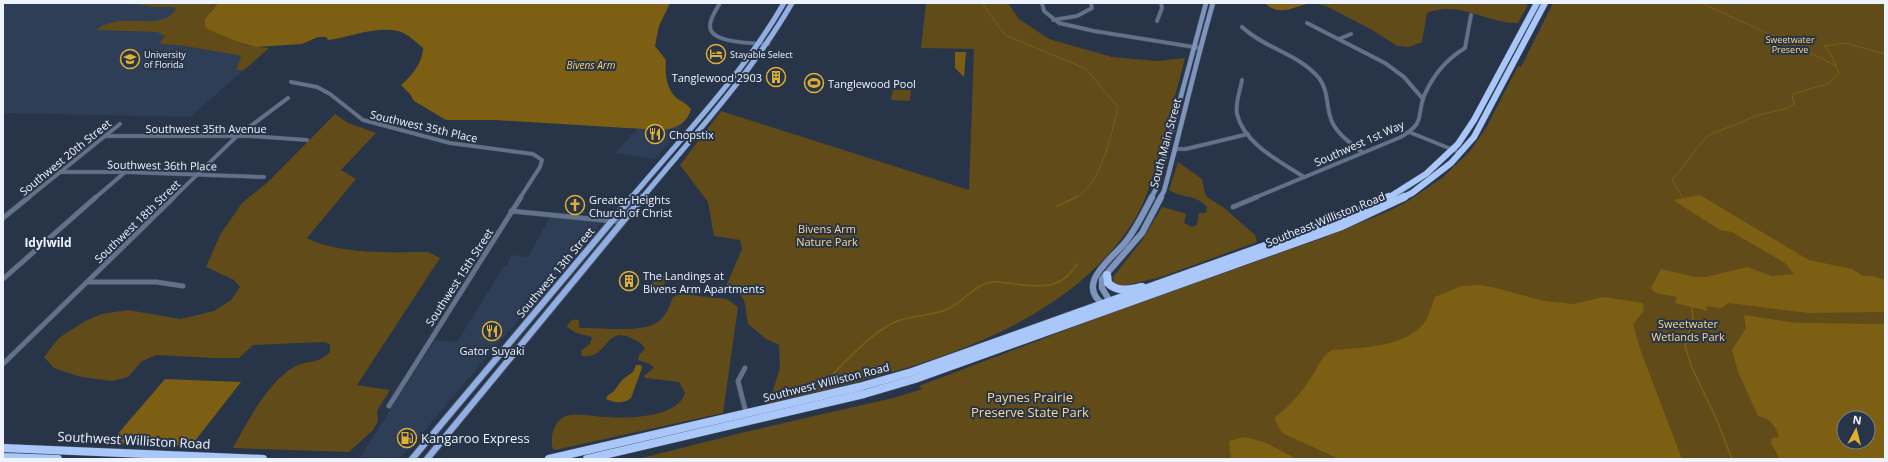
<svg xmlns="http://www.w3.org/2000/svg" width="1888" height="462" font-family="'Open Sans',sans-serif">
<rect width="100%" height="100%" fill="#283448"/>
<!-- built -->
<g fill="#2e3e57">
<path d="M3,3H218L210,12L256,47L269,48L190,117L3,113Z"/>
<path d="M641,125L676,126L682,127L655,159L615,153Z"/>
<path d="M551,215L602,222L408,450L400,457L394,458L360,457L435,340L457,342L504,266H506L512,255L528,257Z"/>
</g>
<!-- green -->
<g fill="#604b19" fill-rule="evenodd">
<path d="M128,3H218L210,12C229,39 234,46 269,48L244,70H236L241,57L237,55L185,46L163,44L159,43L165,36L157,32L96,30C122,9 161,34 176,9L174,7H156Z"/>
<path d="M926,3H1008L1019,19L1049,39L1112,57L1157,61L1185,58C1178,86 1170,114 1162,142C1155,168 1149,195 1135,219C1060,339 896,373 769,403L780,368L779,345L766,339L748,324C744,300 748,297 726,286L742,249L740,240L714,236L708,202L680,165L721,111L969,190L974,49L921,48Z"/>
<path d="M1315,3H1521L1528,5L1518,23C1485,23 1459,0 1427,13L1422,42L1409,47L1397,46L1374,31L1328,7Z"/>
<path d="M1553,3H1885V459H638L745,432L897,397L922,389L919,386L1116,311L1323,238L1389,211L1408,201L1442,178L1470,151L1486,128L1518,66L1521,67ZM1844,418H1868V442H1844Z"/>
<path d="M893,90H911L910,101L891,100Z"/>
<path d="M335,114L348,123L376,133L341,170L356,179L307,238C341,255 390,252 428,252L440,258L357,385L390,390L377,411L378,421L373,430L349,452L233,448C248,421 267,383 294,367C307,359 316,366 330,352V344L323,342L253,345L239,358H213L157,355L142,361L128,377L112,381L81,377L54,368L44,357L59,338L85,321L102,314L128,310L181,319L214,311L231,300L240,287L234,280L206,267L220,235L242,203L268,182Z"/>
<path d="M1178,162L1202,179L1205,193L1208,198L1223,207L1255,235L1257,242L1161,277L1123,286L1114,283L1113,277L1143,239L1162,207L1184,213L1186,215L1184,223L1192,227L1197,225L1199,213H1206L1207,207C1194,193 1183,199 1169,190Z"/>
<path d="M657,274L669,275L660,292L647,291Z"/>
<path d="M680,294L727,299L738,307L723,413L555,450L553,449C549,436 555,417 570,415C582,413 596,417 608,417C629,419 678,417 685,393L679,382L645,378L644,376L654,368L650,364L638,360L639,355L645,349C642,343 639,342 633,339C604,324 609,360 582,356L581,351L590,344L592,337L576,333L567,327C569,321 573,318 579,320V327L581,328C601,327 644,334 659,321C667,315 669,306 673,297Z"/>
</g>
<!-- water -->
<g fill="#7c5f12" fill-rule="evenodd">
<path d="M218,3H670L659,26L655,46L666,60C665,74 666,90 678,99C683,102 687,104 691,109C687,124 675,129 660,130L495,120H446L414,101L410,94L401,85C411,77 423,62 423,48C416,42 408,34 398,31C376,26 350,37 328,40L326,37H318L302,44L256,47L241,43L209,30L205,26V19Z"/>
<path d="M1265,3H1310C1294,7 1279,17 1265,3Z"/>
<path d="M955,52H966L964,77L955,68Z"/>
<path d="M1700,195L1809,260L1852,269L1863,276H1873L1885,280V312L1809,313L1729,303L1721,308L1705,306L1708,311L1675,303L1677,297L1656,293L1652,290L1651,288L1661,269L1695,277H1706L1747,267L1772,276L1794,274L1785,263L1732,232L1720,230L1673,200Z"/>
<path d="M1479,285L1492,287L1544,301L1573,304L1603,297L1643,303L1644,311L1633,324L1640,349L1682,459H1339L1282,433L1274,418C1287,408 1299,396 1308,382C1317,371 1319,358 1332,350C1361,348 1406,347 1424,323C1429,316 1432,305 1435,297L1461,286Z"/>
<path d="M1744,315L1797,323L1885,324V459H1780L1771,443L1772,438L1779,437C1775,425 1771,419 1758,416L1738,372L1732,350L1746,328ZM1844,418H1868V442H1844Z"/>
<path d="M636,365H641L642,368L631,398C623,405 613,402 606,399L608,395L613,392L623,379L633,372Z"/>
<path d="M165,379L241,382L191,446L110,443Z"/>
<path d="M1244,437L1264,442L1297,459H1231L1229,441Z"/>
</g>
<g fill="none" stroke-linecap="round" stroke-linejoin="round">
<!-- stream-far1 -->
<g stroke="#7c5f12" stroke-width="1">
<path d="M982,3L1005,35L1086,69L1118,107C1111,135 1102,184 1075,198"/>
<path d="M1836,66L1831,55L1824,46L1845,43L1885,54"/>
<path d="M1683,198L1672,180L1707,136L1758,115L1788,108L1794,104L1792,94L1827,84L1839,74L1836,66L1821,58L1701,3"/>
</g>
<!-- stream -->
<g stroke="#7c5f12" stroke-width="1.5">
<path d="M1057,206L1077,197"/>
<path d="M1692,307L1693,320L1685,346L1692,368L1716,418L1732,459"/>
<path d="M824,383C845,363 869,334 895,322C912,315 932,316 948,309C963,302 975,284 992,282C997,281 1003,283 1007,283C1037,286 1059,293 1077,264"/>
</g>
<!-- street-far1 casing -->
<g stroke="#485365" stroke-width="4.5">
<g id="street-far1">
<path d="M720,3C716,10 710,18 710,26C710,44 755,43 768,44"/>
<path d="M1042,3L1044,11L1059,23L1094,31L1200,48"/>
<path d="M1053,20L1077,16L1092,8L1091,3"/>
<path d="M1157,21L1162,8L1161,3"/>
<path d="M1307,23L1385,63L1404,77L1423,99"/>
<path d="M1242,27C1264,48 1299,54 1319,78C1328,90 1326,102 1330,116C1334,132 1349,142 1362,152"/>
<path d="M1339,39L1351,34"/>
<path d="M1242,80C1240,91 1235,103 1237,114C1244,144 1281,162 1304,177"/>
<path d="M291,82L317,87L330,94L363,120L450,143L533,154L542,160L540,167L520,198"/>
<path d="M1409,132L1461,153"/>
<path d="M105,136H250L307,140"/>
<path d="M1175,149H1186L1248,134"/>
<path d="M59,172H124L264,177"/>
<path d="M28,198L120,124"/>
<path d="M95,198L124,173"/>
<path d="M173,198L236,137L288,98"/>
<path d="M1254,198L1401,137C1426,122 1416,118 1424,96C1433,75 1445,60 1465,48L1471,15"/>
</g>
</g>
<!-- street casing -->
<g stroke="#485365" stroke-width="5.5">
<g id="street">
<path d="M1233,207L1257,197"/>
<path d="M511,211L622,222"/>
<path d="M3,218L29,197"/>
<path d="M3,279L96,197"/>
<path d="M88,282H156L183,286"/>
<path d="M3,364L174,197"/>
<path d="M745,368L738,381L746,413"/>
<path d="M389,406L521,197"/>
</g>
</g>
<!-- secondary-far1 casing -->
<g stroke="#485365" stroke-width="5.5">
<g id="secondary-far1">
<path d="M1151,198L1156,189L1206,3"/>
<path d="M1160,198L1164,191C1181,128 1195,65 1213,3"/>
</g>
</g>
<!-- secondary casing -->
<g stroke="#485365" stroke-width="7">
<g id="secondary">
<path d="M1111,303L1102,288V279L1142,233L1161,197"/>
<path d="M1104,305C1073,283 1115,257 1127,240C1137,227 1144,212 1152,197"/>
</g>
</g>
<!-- primary-far1 casing -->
<g stroke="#485365" stroke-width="6">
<g id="primary-far1">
<path d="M631,198C684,135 743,74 784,3"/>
<path d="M642,198C694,135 751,74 792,3"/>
</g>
</g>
<!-- primary casing -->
<g stroke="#485365" stroke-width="8">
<g id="primary">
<path d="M412,459L632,197"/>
<path d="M427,459L643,197"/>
</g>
</g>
<!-- highway-far1 casing -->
<g stroke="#485365" stroke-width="7">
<g id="highway-far1">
<path d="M1388,198L1426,174L1458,144L1474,120L1537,3"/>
<path d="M1402,198L1412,193L1451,163L1474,137L1545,3"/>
</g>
</g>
<!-- highway casing -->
<g stroke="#485365" stroke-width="9">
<g id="highway">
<path d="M1107,275L1108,283C1118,293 1130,289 1142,287"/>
<path d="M3,448L263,459"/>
<path d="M3,457L58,459"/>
<path d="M549,459L859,387L912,372L1335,221L1389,197"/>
<path d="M587,459L864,394L915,379L1342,226L1404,197"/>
</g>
</g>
<!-- street-far1 -->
<use href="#street-far1" stroke="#63728b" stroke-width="3.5"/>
<!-- street -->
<use href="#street" stroke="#63728b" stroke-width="4.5"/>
<!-- secondary-far1 -->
<use href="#secondary-far1" stroke="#7d95bc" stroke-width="4.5"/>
<!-- secondary -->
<use href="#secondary" stroke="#7d95bc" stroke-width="6"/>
<!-- primary-far1 -->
<use href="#primary-far1" stroke="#91afe2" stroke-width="5"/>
<!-- primary -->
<use href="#primary" stroke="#91afe2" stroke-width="6"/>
<!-- highway-far1 -->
<use href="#highway-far1" stroke="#aac7f9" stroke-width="6"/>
<!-- highway -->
<use href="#highway" stroke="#aac7f9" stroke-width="8"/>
</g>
<!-- icons -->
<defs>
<g id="hotel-ring" transform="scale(1)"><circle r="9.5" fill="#283448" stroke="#e0b034" stroke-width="1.5"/><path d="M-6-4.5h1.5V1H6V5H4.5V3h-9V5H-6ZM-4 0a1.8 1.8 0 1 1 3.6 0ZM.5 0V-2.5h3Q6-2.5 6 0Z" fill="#e0b034"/></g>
<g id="university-ring" transform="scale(1)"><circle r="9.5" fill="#283448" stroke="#e0b034" stroke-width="1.5"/><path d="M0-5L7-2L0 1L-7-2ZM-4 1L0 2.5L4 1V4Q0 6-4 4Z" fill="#e0b034"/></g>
<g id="building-ring" transform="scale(1)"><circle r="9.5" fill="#283448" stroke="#e0b034" stroke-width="1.5"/><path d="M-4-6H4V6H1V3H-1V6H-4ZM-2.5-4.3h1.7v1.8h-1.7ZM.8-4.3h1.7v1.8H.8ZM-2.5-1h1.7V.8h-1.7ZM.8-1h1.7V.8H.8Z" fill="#e0b034"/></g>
<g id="stadium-ring" transform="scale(1)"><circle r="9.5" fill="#283448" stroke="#e0b034" stroke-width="1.5"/><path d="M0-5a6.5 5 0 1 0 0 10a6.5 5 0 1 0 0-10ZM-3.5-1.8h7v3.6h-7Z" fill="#e0b034"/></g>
<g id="restaurant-ring" transform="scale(1)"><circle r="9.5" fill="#283448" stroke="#e0b034" stroke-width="1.5"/><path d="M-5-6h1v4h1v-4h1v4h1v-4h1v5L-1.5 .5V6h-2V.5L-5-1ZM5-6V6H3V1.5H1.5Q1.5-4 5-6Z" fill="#e0b034"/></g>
<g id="church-ring" transform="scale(1)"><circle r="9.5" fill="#283448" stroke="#e0b034" stroke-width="1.5"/><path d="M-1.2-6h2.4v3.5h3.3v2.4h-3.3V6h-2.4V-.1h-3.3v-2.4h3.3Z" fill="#e0b034"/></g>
<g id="fuel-ring" transform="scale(1)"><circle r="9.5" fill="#283448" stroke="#e0b034" stroke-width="1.5"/><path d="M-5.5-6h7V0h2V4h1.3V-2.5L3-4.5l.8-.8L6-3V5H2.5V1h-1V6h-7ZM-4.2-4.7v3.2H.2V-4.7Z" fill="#e0b034"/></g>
</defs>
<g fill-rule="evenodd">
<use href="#hotel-ring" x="716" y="54"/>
<use href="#university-ring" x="130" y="59"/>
<use href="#building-ring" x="776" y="77"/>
<use href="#stadium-ring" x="814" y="83"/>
<use href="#restaurant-ring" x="655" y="134"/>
<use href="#church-ring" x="575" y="205"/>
<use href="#building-ring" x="629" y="281"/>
<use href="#restaurant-ring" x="492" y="331"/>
<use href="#fuel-ring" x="407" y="438"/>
</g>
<g text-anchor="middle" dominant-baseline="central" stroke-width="4" stroke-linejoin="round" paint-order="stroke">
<!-- far-park labels -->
<g font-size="9" fill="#fad88d" stroke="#283448">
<text x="1790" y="39">Sweetwater<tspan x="1790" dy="10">Preserve</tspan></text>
</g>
<!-- far-poi labels -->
<g font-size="9" fill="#eef4ff" stroke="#283448" text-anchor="start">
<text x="144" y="54">University<tspan x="144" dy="10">of Florida</tspan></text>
<text x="730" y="54">Stayable Select</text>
</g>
<!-- far-water labels -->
<g font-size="10" font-style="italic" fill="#fbcf6e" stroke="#283448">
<text x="591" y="65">Bivens Arm</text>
</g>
<!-- poi labels -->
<g font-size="11" fill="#eef4ff" stroke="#283448" text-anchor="start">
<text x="762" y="77" text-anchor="end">Tanglewood 2903</text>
<text x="828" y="83">Tanglewood Pool</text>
<text x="669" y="134">Chopstix</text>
<text x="589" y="199">Greater Heights<tspan x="589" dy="13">Church of Christ</tspan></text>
<text x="643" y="275">The Landings at<tspan x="643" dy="13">Bivens Arm Apartments</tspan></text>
<text x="492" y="350" text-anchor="middle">Gator Suyaki</text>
</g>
<!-- street labels -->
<g font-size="11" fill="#eef4ff" stroke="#283448">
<text transform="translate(424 126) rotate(13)">Southwest 35th Place</text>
<text x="206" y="128">Southwest 35th Avenue</text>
<text transform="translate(1165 143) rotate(-75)">South Main Street</text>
<text transform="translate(1359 143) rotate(-24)">Southwest 1st Way</text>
<text transform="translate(65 157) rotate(-39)">Southwest 20th Street</text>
<text transform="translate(162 165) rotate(1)">Southwest 36th Place</text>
<text transform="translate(1325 219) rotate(-22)">Southeast Williston Road</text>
<text transform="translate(137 221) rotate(-44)">Southwest 18th Street</text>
<text transform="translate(555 272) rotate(-50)">Southwest 13th Street</text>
<text transform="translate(459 277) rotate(-57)">Southwest 15th Street</text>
<text transform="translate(826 382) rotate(-14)">Southwest Williston Road</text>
</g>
<!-- park labels -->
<g font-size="11" fill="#fad88d" stroke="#283448">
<text x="827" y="228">Bivens Arm<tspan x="827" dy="13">Nature Park</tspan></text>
<text x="1688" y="323">Sweetwater<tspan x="1688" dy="13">Wetlands Park</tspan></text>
</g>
<!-- neighbourhood labels -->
<g font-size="12" font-weight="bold" fill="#eef4ff" stroke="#283448">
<text x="48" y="242">Idylwild</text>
</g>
<!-- near-park labels -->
<g font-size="13" fill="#fad88d" stroke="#283448">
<text x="1030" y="397">Paynes Prairie<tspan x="1030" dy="15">Preserve State Park</tspan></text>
</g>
<!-- near-poi labels -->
<g font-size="13" fill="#eef4ff" stroke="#283448" text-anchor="start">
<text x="421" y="438">Kangaroo Express</text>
</g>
<!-- near-street labels -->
<g font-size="13" fill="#eef4ff" stroke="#283448">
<text transform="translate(134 440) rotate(3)">Southwest Williston Road</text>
</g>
</g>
<!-- border -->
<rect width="1888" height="462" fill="none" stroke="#eef4ff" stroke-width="8"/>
<!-- north arrow -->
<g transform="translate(1856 430) rotate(7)"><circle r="19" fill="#283448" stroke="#778191"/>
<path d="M0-3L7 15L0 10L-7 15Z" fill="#e0b034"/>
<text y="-6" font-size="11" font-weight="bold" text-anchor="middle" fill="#eef4ff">N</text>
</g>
</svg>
